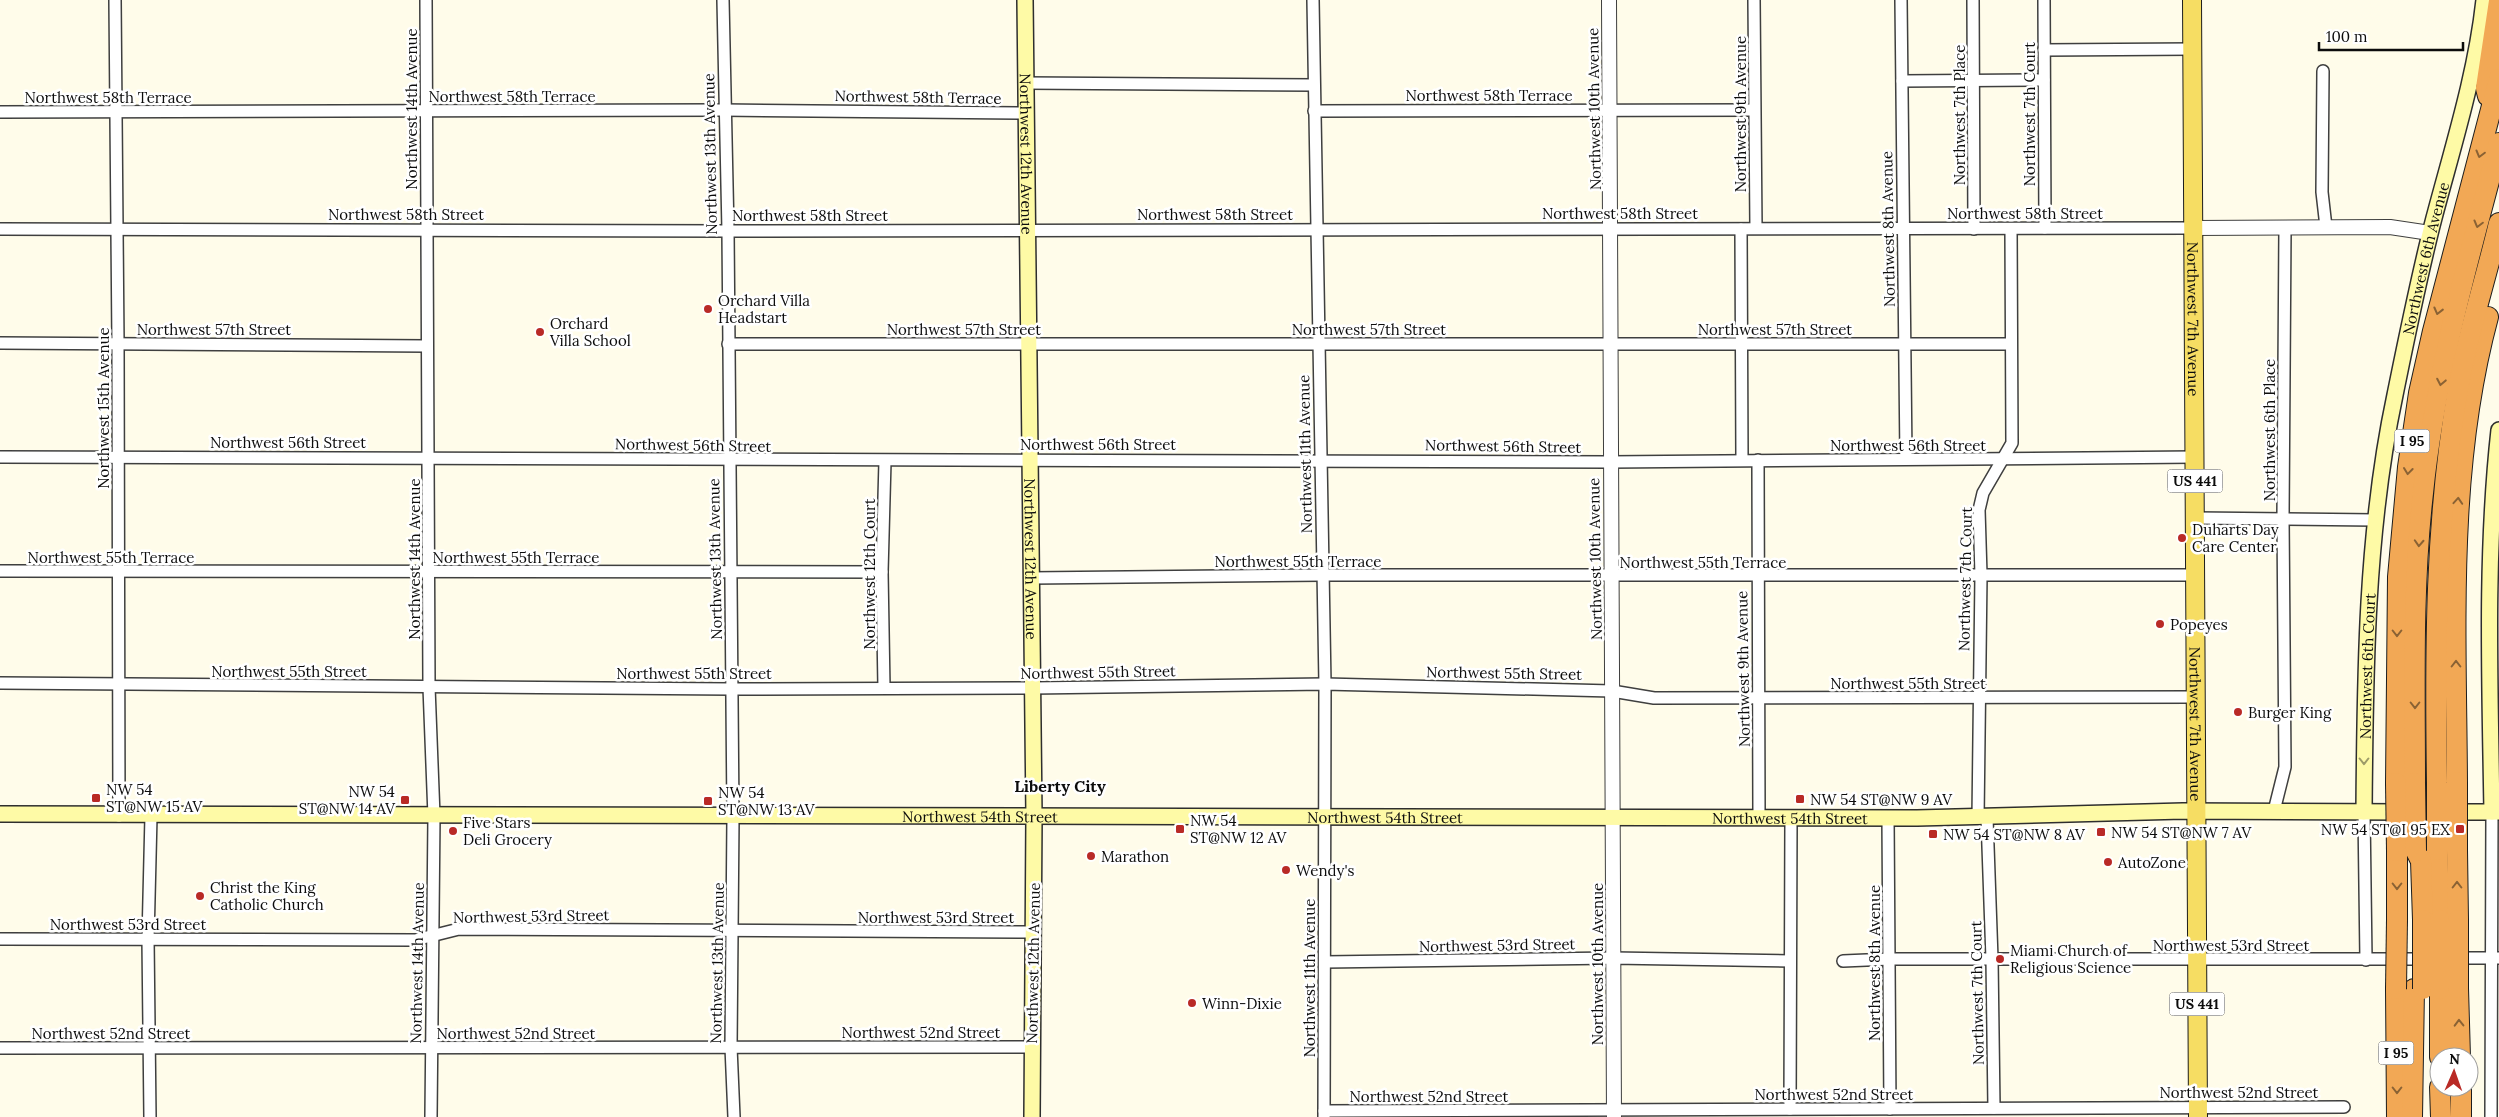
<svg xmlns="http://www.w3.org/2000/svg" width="2499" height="1117" font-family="Lora,serif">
<rect width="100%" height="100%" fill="#fffcea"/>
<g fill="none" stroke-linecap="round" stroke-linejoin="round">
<!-- minor casing -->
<g stroke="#3f3f3f" stroke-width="14">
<g id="minor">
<path d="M115,0L118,344L119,816"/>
<path d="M426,0L429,687L434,816L431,1117"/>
<path d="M723,0L728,231L733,817L731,1047L734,1117"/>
<path d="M1313,0L1325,684L1324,1117"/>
<path d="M1754,0L1756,228"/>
<path d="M1901,0L1906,458"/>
<path d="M1973,0L1974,229"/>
<path d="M2044,0L2045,228"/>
<path d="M2044,50L2193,49"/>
<path d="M2323,71L2322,192L2326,227"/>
<path d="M1902,81L2044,80"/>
<path d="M1025,83L1314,85"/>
<path d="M1314,111L1754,110"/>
<path d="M0,112L723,110L1025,113"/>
<path d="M0,229L728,231L2194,228"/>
<path d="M1741,229L1742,460"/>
<path d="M0,343L427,346"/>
<path d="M728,344H2011"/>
<path d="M0,457L1610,462L2195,457"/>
<path d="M1758,460L1759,818"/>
<path d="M2196,518L2375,520"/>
<path d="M0,571L882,572"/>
<path d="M1031,578L1322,575H2196"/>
<path d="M0,683L731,689L1032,688L1325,684L1612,691L1654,698L2197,697"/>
<path d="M884,688L882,572L885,461"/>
<path d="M2274,811L2285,767L2283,518L2285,228"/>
<path d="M2364,812L2366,960"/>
<path d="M1888,818L1890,1109"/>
<path d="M1978,818L1981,575L1979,510L1983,493L2012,443L2011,229"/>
<path d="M1987,818L1992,959L1994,1108"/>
<path d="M0,939L415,940L459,929L1034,932"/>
<path d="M2453,958H2499"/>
<path d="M1843,961L1890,959H2427"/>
<path d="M1325,962L1613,958L1790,961"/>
<path d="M0,1048L1032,1047"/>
<path d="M1790,1109L1791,818"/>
<path d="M1324,1111L2344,1107"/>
<path d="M150,1117L148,939L151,816"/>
<path d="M2491,1117L2492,812"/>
</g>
</g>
<!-- tertiary casing -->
<g stroke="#3f3f3f" stroke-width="16">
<g id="tertiary">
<path d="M1609,0L1614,1117"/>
<path d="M2194,228L2390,227L2430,233"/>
</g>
</g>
<!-- secondary casing -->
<g stroke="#2e2e2e" stroke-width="18">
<g id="secondary">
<path id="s1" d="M1025,0L1034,816L1032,1117"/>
<path id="s2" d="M2364,812C2365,673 2366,531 2395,395C2407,336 2419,276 2434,218C2453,146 2476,74 2484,0"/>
<path d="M2446,812H2499"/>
<path d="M2492,812C2490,685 2485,556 2499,430"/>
<path id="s3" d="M0,814L1917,818L2183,811L2406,812"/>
</g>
</g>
<!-- primary casing -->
<g stroke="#1d1d1d" stroke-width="20">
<g id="primary">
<path id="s4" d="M2192,0L2198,1117"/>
</g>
</g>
<!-- motorway casing -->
<g stroke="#1d1d1d" stroke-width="22">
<g id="motorway">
<path d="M2488,96L2486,88L2499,1"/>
<path d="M2457,782C2456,626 2447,469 2488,317"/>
<path d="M2396,783L2398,577L2408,467L2419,393L2433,331L2499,79"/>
<path d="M2415,783C2415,686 2412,589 2423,493C2435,374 2469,258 2499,143"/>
<path d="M2437,783C2435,650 2435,520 2458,389C2468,333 2486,278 2499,223"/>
<path d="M2437,850L2440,920"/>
<path d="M2457,850L2458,920"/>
<path d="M2397,851V920"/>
<path d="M2416,851L2421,861L2423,920"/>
<path d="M2458,988L2460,1057"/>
<path d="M2396,989L2397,1117"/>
<path d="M2440,1057V989"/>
<path d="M2440,1087L2441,1117"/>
<path d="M2461,1087V1117"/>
<path d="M2412,1117L2414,989"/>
</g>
</g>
<!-- minor -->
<use href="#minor" stroke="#fff" stroke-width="11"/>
<!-- tertiary -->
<use href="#tertiary" stroke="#fff" stroke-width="14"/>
<!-- secondary -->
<use href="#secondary" stroke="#fefaa6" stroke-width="15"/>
<!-- primary -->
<use href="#primary" stroke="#f6dd63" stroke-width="18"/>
<!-- motorway -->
<use href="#motorway" stroke="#f2a855" stroke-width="20"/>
<!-- motorway-bridge casing -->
<g stroke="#1d1d1d" stroke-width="22" stroke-linecap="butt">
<g id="motorway-bridge">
<path d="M2457,782V850"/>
<path d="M2396,783L2397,851"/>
<path d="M2415,783L2416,851"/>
<path d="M2437,783V850"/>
<path d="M2423,920V989"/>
<path d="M2440,920V989"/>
<path d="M2458,920V988"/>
<path d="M2396,989L2397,920"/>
</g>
</g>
<!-- motorway-bridge -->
<use href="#motorway-bridge" stroke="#f2a855" stroke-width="20"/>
</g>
<!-- one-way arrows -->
<defs><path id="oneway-chevron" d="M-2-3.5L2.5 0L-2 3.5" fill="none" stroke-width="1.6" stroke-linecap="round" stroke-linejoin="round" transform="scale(1.25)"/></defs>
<g stroke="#8a6234">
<use href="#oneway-chevron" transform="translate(2480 154) rotate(105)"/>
<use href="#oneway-chevron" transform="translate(2478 224) rotate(105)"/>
<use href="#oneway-chevron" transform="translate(2438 311) rotate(104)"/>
<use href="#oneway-chevron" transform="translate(2441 382) rotate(101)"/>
<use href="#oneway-chevron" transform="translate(2408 471) rotate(97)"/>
<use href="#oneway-chevron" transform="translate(2458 501) rotate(-86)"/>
<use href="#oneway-chevron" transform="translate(2419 543) rotate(93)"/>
<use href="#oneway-chevron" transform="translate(2397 633) rotate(90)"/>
<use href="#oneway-chevron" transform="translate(2456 664) rotate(-90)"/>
<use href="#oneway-chevron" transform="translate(2415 705) rotate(90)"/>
<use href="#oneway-chevron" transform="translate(2457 885) rotate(-90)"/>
<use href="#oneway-chevron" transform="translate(2397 886) rotate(90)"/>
<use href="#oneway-chevron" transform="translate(2459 1023) rotate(-91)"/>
<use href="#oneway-chevron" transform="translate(2397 1090) rotate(90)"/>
</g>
<use stroke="#9d9b68" href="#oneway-chevron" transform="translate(2364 761) rotate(90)"/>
<!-- markers -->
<g fill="#b92a26" stroke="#fff" stroke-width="2">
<circle cx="708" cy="309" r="5"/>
<circle cx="540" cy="332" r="5"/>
<circle cx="2182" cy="538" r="5"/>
<circle cx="2160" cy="624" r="5"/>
<circle cx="2238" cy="712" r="5"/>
<rect x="91" y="793" width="10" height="10" rx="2.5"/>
<rect x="1795" y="794" width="10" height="10" rx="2.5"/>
<rect x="400" y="795" width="10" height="10" rx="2.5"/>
<rect x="703" y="796" width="10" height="10" rx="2.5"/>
<rect x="1175" y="824" width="10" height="10" rx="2.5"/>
<rect x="2455" y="824" width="10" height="10" rx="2.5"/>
<circle cx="453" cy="831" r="5"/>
<rect x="2096" y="827" width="10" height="10" rx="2.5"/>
<rect x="1928" y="829" width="10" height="10" rx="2.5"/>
<circle cx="1091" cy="856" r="5"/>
<circle cx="2108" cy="862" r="5"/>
<circle cx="1286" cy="870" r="5"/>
<circle cx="200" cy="896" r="5"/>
<circle cx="2000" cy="959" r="5"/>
<circle cx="1192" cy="1003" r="5"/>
</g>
<g text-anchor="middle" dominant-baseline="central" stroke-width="5" stroke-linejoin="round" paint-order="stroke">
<!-- shield labels -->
<g fill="#fff" stroke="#555" stroke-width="1">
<rect x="2394.5" y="429.5" width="35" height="23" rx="4"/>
<rect x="2167.5" y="469.5" width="55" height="23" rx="4"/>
<rect x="2169.5" y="992.5" width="55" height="23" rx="4"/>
<rect x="2378.5" y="1041.5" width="35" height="23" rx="4"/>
</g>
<g font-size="14" font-weight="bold" fill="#0c0c0c">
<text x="2412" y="441">I 95</text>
<text x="2195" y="481">US 441</text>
<text x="2197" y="1004">US 441</text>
<text x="2396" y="1053">I 95</text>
</g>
<!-- street labels -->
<g font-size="15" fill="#0c0c0c" stroke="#fff">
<text x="1489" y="95">Northwest 58th Terrace</text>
<text x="512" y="96">Northwest 58th Terrace</text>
<text x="108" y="97">Northwest 58th Terrace</text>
<text transform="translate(918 97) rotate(1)">Northwest 58th Terrace</text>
<text transform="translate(411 109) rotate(-90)">Northwest 14th Avenue</text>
<text transform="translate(1594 109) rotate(-91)">Northwest 10th Avenue</text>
<text transform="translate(1740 114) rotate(-90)">Northwest 9th Avenue</text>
<text transform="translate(2029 114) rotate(-90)">Northwest 7th Court</text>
<text transform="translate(1959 115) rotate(-90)">Northwest 7th Place</text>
<text transform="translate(710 154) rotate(-91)">Northwest 13th Avenue</text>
<text stroke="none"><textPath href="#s1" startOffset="154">Northwest 12th Avenue</textPath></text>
<text x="1620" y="213">Northwest 58th Street</text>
<text x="2025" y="213">Northwest 58th Street</text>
<text x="406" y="214">Northwest 58th Street</text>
<text x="1215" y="214">Northwest 58th Street</text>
<text x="810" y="215">Northwest 58th Street</text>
<text transform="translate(1888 229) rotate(-91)">Northwest 8th Avenue</text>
<text stroke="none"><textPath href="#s2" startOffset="559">Northwest 6th Avenue</textPath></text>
<text stroke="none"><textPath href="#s4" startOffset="319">Northwest 7th Avenue</textPath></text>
<text x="214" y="329">Northwest 57th Street</text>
<text x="964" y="329">Northwest 57th Street</text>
<text x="1369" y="329">Northwest 57th Street</text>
<text x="1775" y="329">Northwest 57th Street</text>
<text transform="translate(103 408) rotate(-90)">Northwest 15th Avenue</text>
<text transform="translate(2269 430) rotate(-90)">Northwest 6th Place</text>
<text x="288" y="442">Northwest 56th Street</text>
<text x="1098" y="444">Northwest 56th Street</text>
<text transform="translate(693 445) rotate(1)">Northwest 56th Street</text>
<text x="1908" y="445">Northwest 56th Street</text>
<text transform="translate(1503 446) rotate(1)">Northwest 56th Street</text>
<text transform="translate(1305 454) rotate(-91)">Northwest 11th Avenue</text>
<text x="111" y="557">Northwest 55th Terrace</text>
<text x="516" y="557">Northwest 55th Terrace</text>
<text stroke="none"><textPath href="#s1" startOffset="559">Northwest 12th Avenue</textPath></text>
<text transform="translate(414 559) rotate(-90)">Northwest 14th Avenue</text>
<text transform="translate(715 559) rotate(-91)">Northwest 13th Avenue</text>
<text transform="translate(1595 559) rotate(-91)">Northwest 10th Avenue</text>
<text x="1298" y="561">Northwest 55th Terrace</text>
<text x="1703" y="562">Northwest 55th Terrace</text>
<text transform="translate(869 574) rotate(-90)">Northwest 12th Court</text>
<text transform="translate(1965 579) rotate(-89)">Northwest 7th Court</text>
<text stroke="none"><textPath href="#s2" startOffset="146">Northwest 6th Court</textPath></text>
<text transform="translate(1743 669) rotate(-91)">Northwest 9th Avenue</text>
<text x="289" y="671">Northwest 55th Street</text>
<text transform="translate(1098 672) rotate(-1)">Northwest 55th Street</text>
<text x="694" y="673">Northwest 55th Street</text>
<text transform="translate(1504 673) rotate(1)">Northwest 55th Street</text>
<text x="1908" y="683">Northwest 55th Street</text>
<text stroke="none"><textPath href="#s4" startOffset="724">Northwest 7th Avenue</textPath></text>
<text stroke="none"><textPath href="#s3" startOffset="980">Northwest 54th Street</textPath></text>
<text stroke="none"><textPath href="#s3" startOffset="1385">Northwest 54th Street</textPath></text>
<text stroke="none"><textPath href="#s3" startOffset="1790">Northwest 54th Street</textPath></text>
<text transform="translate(531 916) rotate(-1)">Northwest 53rd Street</text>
<text x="936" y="917">Northwest 53rd Street</text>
<text x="128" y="924">Northwest 53rd Street</text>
<text transform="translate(1497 945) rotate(-1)">Northwest 53rd Street</text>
<text x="2231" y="945">Northwest 53rd Street</text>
<text transform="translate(417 963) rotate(-89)">Northwest 14th Avenue</text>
<text transform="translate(717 963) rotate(-89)">Northwest 13th Avenue</text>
<text transform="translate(1033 963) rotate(-89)">Northwest 12th Avenue</text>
<text transform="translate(1874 963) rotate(-90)">Northwest 8th Avenue</text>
<text transform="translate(1597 964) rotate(-90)">Northwest 10th Avenue</text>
<text transform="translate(1309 978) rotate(-90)">Northwest 11th Avenue</text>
<text transform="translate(1977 993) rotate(-91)">Northwest 7th Court</text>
<text x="921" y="1032">Northwest 52nd Street</text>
<text x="111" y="1033">Northwest 52nd Street</text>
<text x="516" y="1033">Northwest 52nd Street</text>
<text x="2239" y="1092">Northwest 52nd Street</text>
<text x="1834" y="1094">Northwest 52nd Street</text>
<text x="1429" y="1096">Northwest 52nd Street</text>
</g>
<!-- poi labels -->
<g font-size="15" fill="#0c0c0c" stroke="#fff" text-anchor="start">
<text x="718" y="300">Orchard Villa<tspan x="718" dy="17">Headstart</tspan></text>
<text x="550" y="323">Orchard<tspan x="550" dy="17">Villa School</tspan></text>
<text x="2192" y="529">Duharts Day<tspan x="2192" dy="17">Care Center</tspan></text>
<text x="2170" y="624">Popeyes</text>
<text x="2248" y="712">Burger King</text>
<text x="106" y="789">NW 54<tspan x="106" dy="17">ST@NW 15 AV</tspan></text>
<text x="395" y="791" text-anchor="end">NW 54<tspan x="395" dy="17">ST@NW 14 AV</tspan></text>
<text x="718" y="792">NW 54<tspan x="718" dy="17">ST@NW 13 AV</tspan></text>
<text x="1810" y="799">NW 54 ST@NW 9 AV</text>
<text x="1190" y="820">NW 54<tspan x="1190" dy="17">ST@NW 12 AV</tspan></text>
<text x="463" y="822">Five Stars<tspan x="463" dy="17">Deli Grocery</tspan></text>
<text x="2450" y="829" text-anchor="end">NW 54 ST@I 95 EX</text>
<text x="2111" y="832">NW 54 ST@NW 7 AV</text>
<text x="1943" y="834">NW 54 ST@NW 8 AV</text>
<text x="1101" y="856">Marathon</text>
<text x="2118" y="862">AutoZone</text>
<text x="1296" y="870">Wendy's</text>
<text x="210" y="887">Christ the King<tspan x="210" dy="17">Catholic Church</tspan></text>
<text x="2010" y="950">Miami Church of<tspan x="2010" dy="17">Religious Science</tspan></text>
<text x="1202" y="1003">Winn-Dixie</text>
</g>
<!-- neighbourhood labels -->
<g font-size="16" font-weight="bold" fill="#0c0c0c" stroke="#fff">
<text x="1060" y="786">Liberty City</text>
</g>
</g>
<!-- north arrow -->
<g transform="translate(2454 1072) rotate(2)"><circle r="24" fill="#ffffff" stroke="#9e9e9e"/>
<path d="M0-4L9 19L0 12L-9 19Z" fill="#b92a26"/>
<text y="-8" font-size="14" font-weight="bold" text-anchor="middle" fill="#0c0c0c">N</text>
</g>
<!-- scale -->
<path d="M2319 42v8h144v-8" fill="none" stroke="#0c0c0c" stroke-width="2.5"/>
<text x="2326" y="42" font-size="15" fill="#0c0c0c" stroke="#ffffff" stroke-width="4" paint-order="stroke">100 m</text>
</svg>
